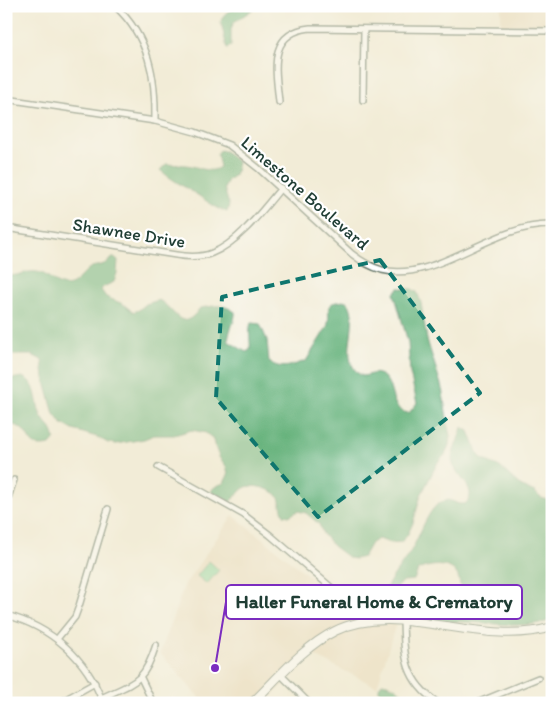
<svg xmlns="http://www.w3.org/2000/svg" width="558" height="709" font-family="Itim,sans-serif">
<rect width="100%" height="100%" fill="#fff"/>
<filter id="ink" filterUnits="userSpaceOnUse"><feTurbulence type="fractalNoise" baseFrequency=".02" numOctaves="2"/><feDisplacementMap in="SourceGraphic" scale="10" xChannelSelector="R" yChannelSelector="G"/><feConvolveMatrix kernelMatrix="1 2 1 2 8 2 1 2 1" color-interpolation-filters="sRGB"/></filter>
<filter id="wash" filterUnits="userSpaceOnUse"><feTurbulence type="fractalNoise" baseFrequency=".0096" numOctaves="4" result="noise"/><feDisplacementMap in="SourceGraphic" scale="20" xChannelSelector="R" yChannelSelector="G"/><feGaussianBlur stdDeviation="1.12" result="paint"/><feColorMatrix in="noise" values="0 0 0 0 0 0 0 0 0 0 0 0 0 0 0 0 0 1.4 0 .05"/><feComposite in="paint" operator="in"/></filter>
<g filter="url(#wash)">
<rect width="100%" height="100%" fill="#f2ecd7"/>
<!-- built -->
<g fill="#e9d9ba">
<rect x="501" y="6" width="51" height="19"/>
<path d="M233,515L354,612L396,623L377,687L313,655L264,703H204L160,653L185,584Z"/>
</g>
<!-- green -->
<path fill="#7ed092" stroke="#4e8663" d="M209,561L219,570L207,584L197,576Z"/>
<!-- forest -->
<g fill="#66b27c" stroke="#427858">
<path d="M244,6H258L234,22L231,29V46L227,48L221,22C223,10 235,9 244,6Z"/>
<path d="M220,150L224,151L238,162L235,175L228,180L224,188L229,205L227,212C215,208 207,201 196,194C183,186 172,180 160,170L166,164C174,165 184,164 192,166C202,168 210,174 220,167L217,154Z"/>
<path d="M114,257L118,260L117,273L114,282L103,287L101,290L106,297L123,304L133,312L139,310L146,304L159,300C176,310 181,335 200,308C215,306 222,303 235,312C236,320 228,331 228,341L246,352L250,350C251,342 248,331 251,323L260,324L267,340L269,362C283,371 292,365 306,361L327,327C333,310 319,302 347,301C363,322 335,360 362,376C368,376 373,372 378,374C397,379 386,411 409,413L417,403L410,373L408,342L394,293L399,288L412,289L417,292L421,303L427,340L442,388L450,436L449,445L445,455L438,462L421,495L413,523L407,536L401,542L391,543L378,539L371,543L363,557L355,559L349,558L333,546L323,534L319,524L306,513L298,511L289,516L284,515C281,509 281,501 278,496C273,489 251,483 244,488C239,491 235,498 230,502C216,497 200,491 224,483L228,475L226,466L219,457L212,438L206,433L192,430L174,435H154L144,439L116,444L108,443L97,437L73,430L61,423L54,414L44,378L42,360L32,355H6V275C16,278 26,270 37,272C47,273 52,282 61,285C75,289 80,274 90,268C93,266 98,266 101,265C106,264 110,260 114,257Z"/>
<path d="M22,377C40,383 34,406 43,419C50,429 51,425 55,439L50,445C28,449 33,440 22,429C18,425 11,425 6,424V380Z"/>
<path d="M462,427L469,431L477,452L482,459L500,467L522,487L535,492L541,498L552,501V620C525,629 494,623 466,622C456,621 445,622 435,623L431,621C429,614 428,608 433,602L460,598L475,600L478,597L477,595L460,585C459,581 459,576 456,573C449,562 428,565 418,570L414,580L404,581L401,583L384,605L380,607C380,590 403,564 412,549C419,537 427,512 438,504C440,502 445,501 449,500L459,504H465C482,489 451,475 452,458C453,451 460,436 462,427Z"/>
<path d="M382,683C396,685 402,692 410,703C396,703 388,701 379,690V687Z"/>
</g>
</g>
<g filter="url(#ink)">
<g fill="none" stroke-linecap="round" stroke-linejoin="round">
<!-- minor casing -->
<g stroke="#697a6d" stroke-width="8">
<g id="minor">
<path d="M115,6C149,37 156,77 155,121"/>
<path d="M6,99L155,121L195,132L229,145L258,168L352,254C361,261 371,267 382,270C437,283 493,223 552,225"/>
<path d="M363,100L364,29"/>
<path d="M279,102C276,70 267,33 310,28L552,31"/>
<path d="M6,228L176,255C188,257 200,258 212,253C238,243 263,210 281,188"/>
<path d="M158,467L244,515L270,535L354,607L364,621"/>
<path d="M6,504L14,480"/>
<path d="M6,615C51,627 87,658 103,703"/>
<path d="M403,621C404,657 405,681 438,703"/>
<path d="M57,639L75,617L79,606L108,509"/>
<path d="M281,675L309,703"/>
<path d="M141,678L153,703"/>
<path d="M101,698C135,682 144,683 156,645"/>
<path d="M59,703L95,683"/>
<path d="M477,703L538,678"/>
</g>
</g>
<!-- primary casing -->
<g stroke="#697a6d" stroke-width="10">
<path id="primary" d="M252,703C278,678 303,647 335,631C398,599 481,649 552,627"/>
</g>
<!-- minor -->
<use href="#minor" stroke="#fff" stroke-width="5"/>
<!-- primary -->
<use href="#primary" stroke="#fff" stroke-width="8"/>
</g>
</g>
<!-- marked area -->
<path d="M0 0H558V709H0ZM380,260L480,393L318,517L216,398L222,297Z" fill="#f2ecd7" fill-opacity=".55" fill-rule="evenodd"/>
<path fill="none" stroke="#0f766e" stroke-width="4" stroke-dasharray="10 6" stroke-linejoin="round" d="M380,260L480,393L318,517L216,398L222,297Z"/>
<g text-anchor="middle" dominant-baseline="central" stroke-width="4.5" stroke-linejoin="round" paint-order="stroke">
<!-- street labels -->
<g font-size="18" fill="#1f3d34" stroke="#fff">
<text transform="translate(305 193) rotate(41)">Limestone Boulevard</text>
<text transform="translate(129 233) rotate(9)">Shawnee Drive</text>
</g>
</g>
<!-- callouts -->
<path fill="none" stroke="#7b2cbf" stroke-width="2" d="M215 668L226 602"/>
<circle fill="#7b2cbf" stroke="#fff" stroke-width="2" cx="215" cy="668" r="5"/>
<rect fill="#fff" stroke="#7b2cbf" stroke-width="2" x="226" y="585" width="296" height="34" rx="5"/>
<g font-size="19" text-anchor="middle" font-weight="bold" fill="#1f3d34">
<text x="374" y="608">Haller Funeral Home &amp; Crematory</text>
</g>
<!-- margin -->
<rect width="558" height="709" fill="none" stroke="#fff" stroke-width="25"/>
</svg>
